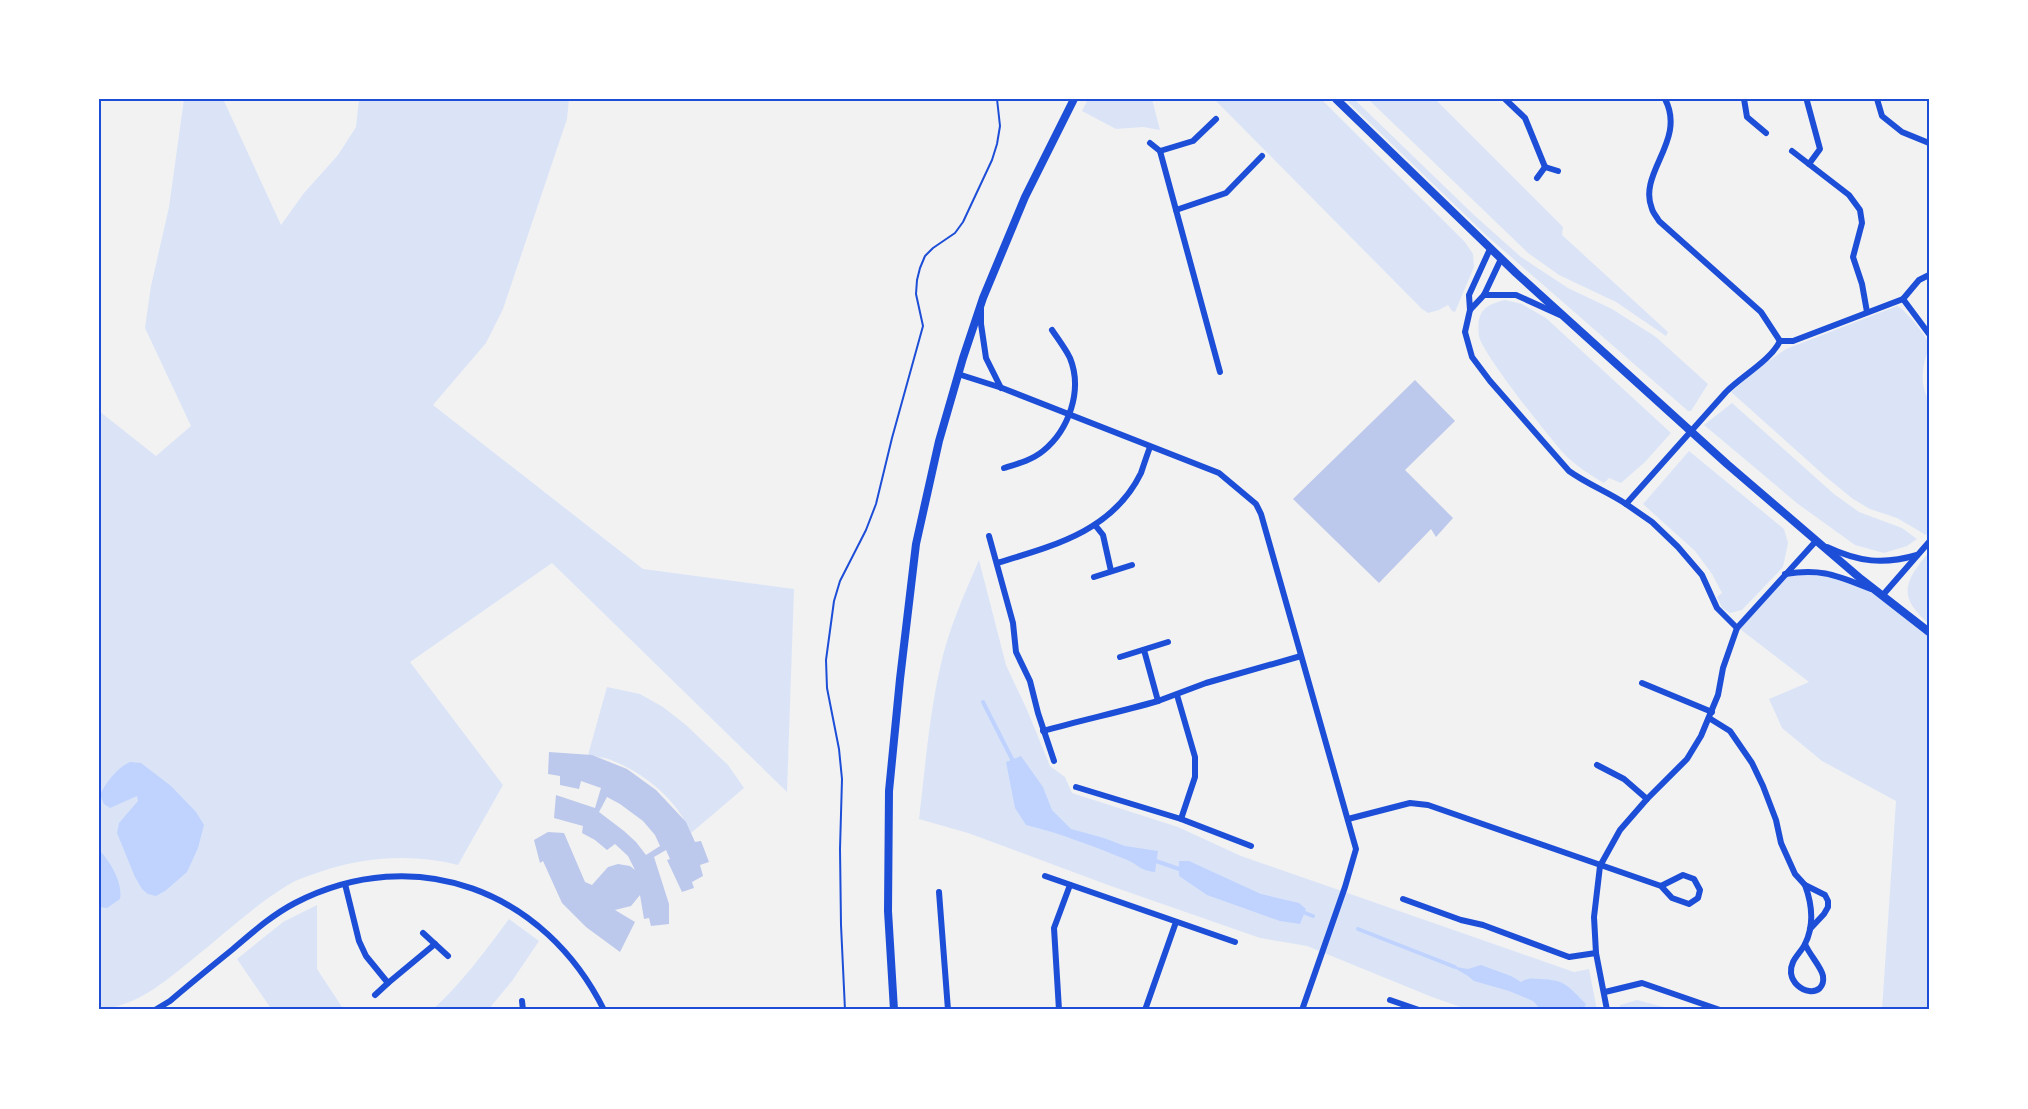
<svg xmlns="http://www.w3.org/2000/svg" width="2028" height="1109" font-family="'Public Sans',sans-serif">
<rect width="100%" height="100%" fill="#f2f2f2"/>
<!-- green -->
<g fill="#dbe4f7">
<path d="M184,99H225L224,101L281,225L304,193L338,155L356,127L359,99H569L567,119L503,309L486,343L433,405L643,569L794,589L787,792L552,563L410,662L503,785L458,865C410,853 361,857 314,874C305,877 296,880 288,885C255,905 225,933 194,958C163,983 139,1005 99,1010V411L156,456L191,426L145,328L151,286L169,207Z"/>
<path d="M1088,99H1152L1160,130L1143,127L1116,129L1082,111Z"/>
<path d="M1214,99H1321L1465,242L1473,254L1474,267L1455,312L1452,311L1448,305L1439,310L1428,313L1422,309Z"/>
<path d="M1345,99H1354L1474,215L1521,257L1568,288L1612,309L1656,337L1708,384L1691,411H1688L1487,236Z"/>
<path d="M1368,99H1435L1563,227L1562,235L1668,332L1666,336L1616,302L1559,275L1528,253Z"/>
<path d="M1505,300L1522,304L1546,318L1671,433L1645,462L1621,483L1609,478L1604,483C1590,475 1578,467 1566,456C1551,440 1481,352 1479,336C1476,312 1484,305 1505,300Z"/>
<path d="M1897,306C1905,309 1929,338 1929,346C1929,350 1926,356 1925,360C1921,377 1922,386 1929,402V532L1926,535L1897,518L1870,509L1853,499L1826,477L1731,392L1757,369L1786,349Z"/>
<path d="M1732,403L1834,494L1859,512L1902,528L1917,539L1907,546L1884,553L1855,545L1798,504L1704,425Z"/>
<path d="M1689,451L1784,529L1788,543L1783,567L1742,610L1730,613L1722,608L1717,597L1722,593L1712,574L1695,551L1643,504Z"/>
<path d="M1929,552V624C1897,596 1904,582 1929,552Z"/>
<path d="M979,560L1006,665L1028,712L1050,766L1065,777L1072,793L1178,827L1241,856L1574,972L1589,969L1597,1010H1469L1432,997L1307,946L1260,938L1108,885L968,833L919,819C925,769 929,717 940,668C948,630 964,595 979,560Z"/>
<path d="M1829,573L1885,595L1929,630V1010H1882L1896,801L1822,761L1782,728L1769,699L1809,682L1740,629L1785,574Z"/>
<path d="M607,687L640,694L663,707L686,725L728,765L744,788L691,833C677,800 645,773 611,760C604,757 595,757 588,755Z"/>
<path d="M317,905V969L344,1010H272L237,959L283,922Z"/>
<path d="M509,919L539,941L512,981L488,1010H432C462,983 485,951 509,919Z"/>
<path d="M1637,1000L1675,1010H1620V1005Z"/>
</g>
<!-- water -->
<g fill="#bfd3fe">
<path d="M1021,756L1043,787L1052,810L1071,829L1104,838L1125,846L1158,851L1155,872C1140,871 1138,864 1125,859C1093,846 1059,833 1026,825L1015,808L1006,762Z"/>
<path d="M130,762L141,763L171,786L196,812L204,825L198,848L187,872L165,891L156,896L148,894L142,889L135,877L117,833L119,823L138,801L137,796L110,808L104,804L100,795C106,782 117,768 130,762Z"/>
<path d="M99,850C110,861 123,883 120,899L107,908L99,907Z"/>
<path d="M1179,861H1189L1261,894L1299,903L1306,909L1300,924L1280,921L1207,895L1179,876Z"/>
<path d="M1481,965L1511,976L1521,982C1527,978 1532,978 1540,979C1566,980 1568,986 1586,1004L1583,1010H1541L1533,1001L1509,991L1474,981L1468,976L1451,966L1468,969Z"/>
</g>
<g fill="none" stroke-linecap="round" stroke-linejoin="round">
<!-- stream -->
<g stroke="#bfd3fe" stroke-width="4">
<path d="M983,702L1014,763"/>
<path d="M1153,860L1182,870"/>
<path d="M1300,911L1313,916"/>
<path d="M1358,929L1455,967"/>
</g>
</g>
<!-- building -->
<g fill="#bdc9ec" fill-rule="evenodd">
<path d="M1415,380L1455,421L1405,470L1453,518L1436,537L1431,529L1379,583L1293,499Z"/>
<path d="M549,752L592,755L627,769L656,790L686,822L695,842L701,841L709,862L700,865L703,876L692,882L694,888L682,892L667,860L670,859L666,850L654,857L669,904V924L651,926L649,918L644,919L640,895L631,906L615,910L635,922L620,952L586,927L562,903L543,861L540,863L534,840L548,832L564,833L585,882L592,885L608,867L618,864L630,866L635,870L628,856L615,844L607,850L595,840L582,833L583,826L554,818L556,795L595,808L601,788L581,781L579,789L560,785V776L548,774ZM607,797L620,804L643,821L655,835L660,846L646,855L636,842L624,831L599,812Z"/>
</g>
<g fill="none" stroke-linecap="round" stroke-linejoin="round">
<!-- path -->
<path stroke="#1d4ed8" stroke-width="2" d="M845,1010L841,925L840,849L842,779L839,749L827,688L826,660L834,601L840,581L866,530L876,504L892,438L923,326L916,294L917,280L920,268L925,256L933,248L955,233L963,222L992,160L997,144L1000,126L997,99"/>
<!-- minor -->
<g stroke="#1d4ed8" stroke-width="6">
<path d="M1505,99L1525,118L1545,167"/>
<path d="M1665,99C1687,141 1637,173 1652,209C1653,213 1657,217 1659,221L1761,312L1780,341"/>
<path d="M1744,99L1747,117L1766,133"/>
<path d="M1877,99L1882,116L1902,132L1929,143"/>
<path d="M1807,101L1820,149L1809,164"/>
<path d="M1150,143L1160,151L1220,372"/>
<path d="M1160,151L1193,141L1216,119"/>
<path d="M1792,151L1849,195L1860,210L1862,223L1853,257L1862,284L1867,312"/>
<path d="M1545,167L1558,171"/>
<path d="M1537,178L1545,167"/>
<path d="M1176,210L1226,193L1262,156"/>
<path d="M1490,249L1469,295L1470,310L1484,295L1501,259"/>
<path d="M1484,295H1516L1560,315"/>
<path d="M1903,299L1919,280L1929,275"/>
<path d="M981,309V324L986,358L1001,388"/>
<path d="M1470,310L1465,332L1472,357L1490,381L1569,471C1587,484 1608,492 1626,504"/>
<path d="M958,374L1002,388L1219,473L1256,504L1261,514L1356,849L1345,887L1302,1010"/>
<path d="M1004,468C1017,464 1032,460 1043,451C1069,430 1083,390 1070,358C1065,348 1058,339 1052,330"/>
<path d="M1095,525L1103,535L1111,571"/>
<path d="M989,536L1013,623L1016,652L1030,681L1038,713L1054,761"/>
<path d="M1827,547C1859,562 1883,565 1917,555"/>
<path d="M997,563C1053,546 1113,531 1141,473C1144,464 1147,455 1150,447"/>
<path d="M1785,574C1823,568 1837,576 1871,589"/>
<path d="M1094,577L1132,565"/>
<path d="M1882,596L1929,542"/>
<path d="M1737,628L1717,608L1702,575L1678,547L1652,522L1626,504L1726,392C1743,375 1770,361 1780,341H1793L1903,299L1929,334"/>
<path d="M1120,657L1168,642"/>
<path d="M1642,683L1712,712"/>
<path d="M1177,695L1195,757V777L1181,819"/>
<path d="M1158,701L1206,683L1301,656"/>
<path d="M1709,718L1730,731L1752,763L1763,786L1776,820L1781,843L1795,874L1805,885L1825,895L1828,901V907L1824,914L1810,929"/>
<path d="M1043,731C1082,720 1120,712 1158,701L1144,650"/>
<path d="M1597,765L1624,779L1647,799"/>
<path d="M1076,787L1181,819L1251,846"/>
<path d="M1348,819L1410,803L1428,805L1661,886L1683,875L1694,879L1700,890L1698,898L1689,904L1672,898L1661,886"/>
<path d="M1045,876L1235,942"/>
<path d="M345,884L359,941L366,956L388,983L435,944"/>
<path d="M1805,885C1812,904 1815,924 1805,944C1800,954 1790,960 1791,973C1794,994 1826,999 1823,976C1822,968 1809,954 1805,944"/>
<path d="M939,892L948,1010"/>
<path d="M1403,899L1461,920L1483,925L1569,957L1596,953"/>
<path d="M423,933L448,956"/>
<path d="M1605,992L1642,983L1720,1010"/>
<path d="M375,995L388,983"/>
<path d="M1390,1000L1419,1010"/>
<path d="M522,1001L523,1010"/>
<path d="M155,1010L170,1001C191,983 212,966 233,949C253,932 272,915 295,903C416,841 545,891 604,1010"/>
<path d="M1059,1010L1054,928L1070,885"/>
<path d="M1145,1010L1176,922"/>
<path d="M1607,1010L1596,953L1594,917L1600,866L1620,830L1647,799L1687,759L1701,736L1718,695L1723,668L1737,628L1816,541"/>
</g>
<!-- tertiary -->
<g stroke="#1d4ed8" stroke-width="8">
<path d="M1336,99L1516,273L1727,464L1861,579L1929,632"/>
<path d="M894,1010L888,911L889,791L900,679L916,544L939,441L963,358L983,298L1025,197L1074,99"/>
</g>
</g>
<!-- border -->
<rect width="2028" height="1109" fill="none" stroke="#ffffff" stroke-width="201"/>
<rect x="100" y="100" width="1828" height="908" fill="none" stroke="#1d4ed8" stroke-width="2"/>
</svg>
